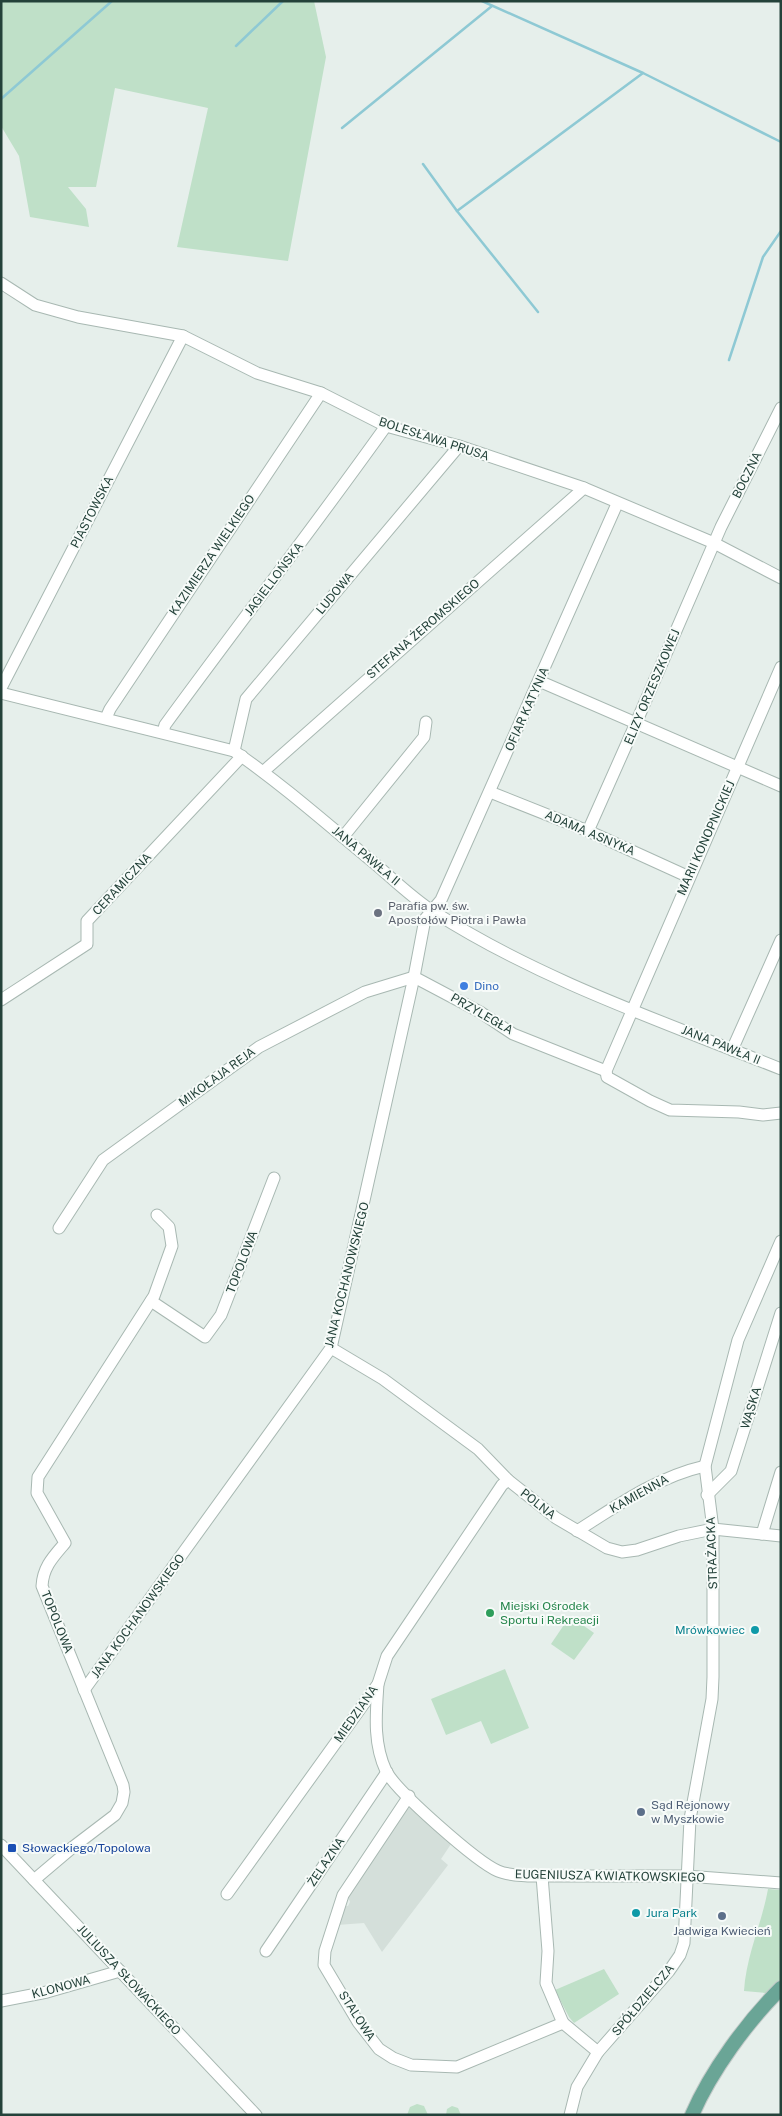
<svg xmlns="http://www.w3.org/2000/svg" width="782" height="2116" font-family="'Public Sans',sans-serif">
<rect width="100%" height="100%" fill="#e6efeb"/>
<!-- built -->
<path fill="#d4dfda" d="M410,1808L451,1844L441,1859L448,1865L382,1952L364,1923L337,1925L345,1906H348L350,1902L348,1897L350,1895L406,1809Z"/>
<!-- green -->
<g fill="#bfe0c8">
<path d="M1,1H314L326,57L288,261L177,247L208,108L115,88L96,187H68L86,209L89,227L30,217L19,156L1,126Z"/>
<path d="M570,1616L594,1633L574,1660L551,1644Z"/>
<path d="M505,1669L529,1728L491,1744L481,1721L446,1735L431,1699Z"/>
<path d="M768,1889L781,1890V1981L766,1993L744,1991C746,1956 762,1923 768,1889Z"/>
<path d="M604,1969L619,1994L574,2023L569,2017L555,1990Z"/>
<path d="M417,2104L424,2106L428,2115H407L410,2107Z"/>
<path d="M452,2106L458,2108L461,2115H446L447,2109Z"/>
</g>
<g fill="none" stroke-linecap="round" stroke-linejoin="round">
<!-- stream -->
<g stroke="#8ec9d4" stroke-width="2.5">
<path d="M482,1L643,73L781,142"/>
<path d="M236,46L283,1"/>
<path d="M1,99L112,1"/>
<path d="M342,128L492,6"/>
<path d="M423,164L457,211L643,73"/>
<path d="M457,211L538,312"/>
<path d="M729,360L763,257L781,231"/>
</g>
<!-- minor casing -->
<g stroke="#a8b8b2" stroke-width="13">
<g id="minor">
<path d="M1,283L35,305L78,317L183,336L257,373L321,393L386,426L459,446L584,488L714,543L781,578"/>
<path d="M781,667L606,1071L607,1077L650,1101L670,1110L739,1112L763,1115L781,1113"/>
<path d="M539,681L781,786"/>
<path d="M1,688L183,336"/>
<path d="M1,693L234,751C283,785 327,824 373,862C393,879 412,898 434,912C540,980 664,1022 781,1069"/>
<path d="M106,718L110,709L321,393"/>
<path d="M163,732L165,725C238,625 314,527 386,426"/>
<path d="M234,751L246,699L459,446"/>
<path d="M264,771L584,488"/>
<path d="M490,792L588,831L689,877"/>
<path d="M588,831L636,723L721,527L781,408"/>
<path d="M343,837L424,737L426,722"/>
<path d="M1,1000L87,944V921L242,756"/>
<path d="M732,1050L781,940"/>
<path d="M59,1228L103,1160L259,1047L365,992L414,977L480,1012L513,1034L606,1071"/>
<path d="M151,1301L205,1337L221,1315L274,1178"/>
<path d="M331,1348L383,1379L478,1449L508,1480L556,1518L607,1548L622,1552L637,1550L679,1536L713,1529L781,1536"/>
<path d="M707,1495L731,1471L781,1313"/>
<path d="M577,1531C618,1505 657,1477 705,1466"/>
<path d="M762,1534L781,1472"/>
<path d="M378,1684C376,1714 373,1743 386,1771C396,1791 477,1862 498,1871C507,1875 518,1875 528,1876H686L781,1883"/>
<path d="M84,1690L331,1348L414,977L425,919L441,900L617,504"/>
<path d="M409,1796L343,1895L325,1951L324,1965L358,2022L379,2049L393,2058L411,2065L457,2067L563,2023L598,2052"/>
<path d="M1,1845L256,2115"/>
<path d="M542,1876L548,1951L546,1983L563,2023"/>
<path d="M34,1880L73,1847L115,1815L122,1803L124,1792L123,1785L42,1586C43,1567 53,1557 65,1543L37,1493L38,1477L154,1296L172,1246L169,1227L157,1215"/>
<path d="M227,1894L378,1684L387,1656L502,1485L508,1480"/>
<path d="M266,1951L387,1772"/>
<path d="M1,2001L47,1992L120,1971"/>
<path d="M570,2115L577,2087L598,2052L669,1971L680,1955L684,1943L690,1819L712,1699L713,1677V1529L705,1466L738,1340L781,1241"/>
</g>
</g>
<!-- major casing -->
<g stroke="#c2cac8" stroke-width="16">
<path id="major" d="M692,2115C711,2071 747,2022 781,1988"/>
</g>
<!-- minor -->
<use href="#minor" stroke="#fff" stroke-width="11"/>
<!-- major -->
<use href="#major" stroke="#6aa596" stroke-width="14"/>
</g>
<!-- markers -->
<circle fill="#6b7280" stroke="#f7fbf9" stroke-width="2" cx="378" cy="913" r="5"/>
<circle fill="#3f7fe0" stroke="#f7fbf9" stroke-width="2" cx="464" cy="986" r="5"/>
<circle fill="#2e9e5b" stroke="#f7fbf9" stroke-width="2" cx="490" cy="1613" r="5"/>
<g fill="#0f9aa8" stroke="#f7fbf9" stroke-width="2">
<circle cx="755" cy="1630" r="5"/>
<circle cx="636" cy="1913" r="5"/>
</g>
<g fill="#5c6f8a" stroke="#f7fbf9" stroke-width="2">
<circle cx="641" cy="1812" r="5"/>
<circle cx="722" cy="1916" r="5"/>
</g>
<rect fill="#1a4fb4" stroke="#f7fbf9" stroke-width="2" x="7" y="1843" width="10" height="10" rx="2.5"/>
<g text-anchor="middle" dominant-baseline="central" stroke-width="4" stroke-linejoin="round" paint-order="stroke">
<!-- street labels -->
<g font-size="12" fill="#24423a" stroke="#f7fbf9">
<text transform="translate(434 439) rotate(18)">BOLESŁAWA PRUSA</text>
<text transform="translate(747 475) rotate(-63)">BOCZNA</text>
<text transform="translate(92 512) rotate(-63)">PIASTOWSKA</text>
<text transform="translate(212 555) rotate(-56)">KAZIMIERZA WIELKIEGO</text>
<text transform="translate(274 579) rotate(-53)">JAGIELLOŃSKA</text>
<text transform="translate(335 593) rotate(-50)">LUDOWA</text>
<text transform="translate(423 629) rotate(-41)">STEFANA ŻEROMSKIEGO</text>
<text transform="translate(652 687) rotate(-67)">ELIZY ORZESZKOWEJ</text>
<text transform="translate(527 709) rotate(-66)">OFIAR KATYNIA</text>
<text transform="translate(590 833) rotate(23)">ADAMA ASNYKA</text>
<text transform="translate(706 838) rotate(-66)">MARII KONOPNICKIEJ</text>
<text transform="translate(366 856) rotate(40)">JANA PAWŁA II</text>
<text transform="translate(122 884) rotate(-47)">CERAMICZNA</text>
<text transform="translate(482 1014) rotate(30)">PRZYLEGŁA</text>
<text transform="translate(721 1045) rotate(22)">JANA PAWŁA II</text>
<text transform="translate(217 1077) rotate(-36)">MIKOŁAJA REJA</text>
<text transform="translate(242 1262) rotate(-69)">TOPOLOWA</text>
<text transform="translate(347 1275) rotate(-76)">JANA KOCHANOWSKIEGO</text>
<text transform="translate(751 1408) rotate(-73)">WĄSKA</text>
<text transform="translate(639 1494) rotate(-29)">KAMIENNA</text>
<text transform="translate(538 1504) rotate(38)">POLNA</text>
<text transform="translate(712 1553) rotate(-92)">STRAŻACKA</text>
<text transform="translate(138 1616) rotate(-54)">JANA KOCHANOWSKIEGO</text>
<text transform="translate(57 1622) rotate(68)">TOPOLOWA</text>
<text transform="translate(356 1714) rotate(-55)">MIEDZIANA</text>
<text transform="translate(326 1862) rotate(-56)">ŻELAZNA</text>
<text transform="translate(610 1876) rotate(1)">EUGENIUSZA KWIATKOWSKIEGO</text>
<text transform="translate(129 1980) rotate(47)">JULIUSZA SŁOWACKIEGO</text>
<text transform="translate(61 1987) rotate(-15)">KLONOWA</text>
<text transform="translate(643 2000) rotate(-50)">SPÓŁDZIELCZA</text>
<text transform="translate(357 2016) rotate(57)">STALOWA</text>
</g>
<!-- worship labels -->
<g font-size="12" fill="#5b616d" stroke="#f7fbf9" text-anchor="start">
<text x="388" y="906">Parafia pw. św.<tspan x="388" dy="14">Apostołów Piotra i Pawła</tspan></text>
</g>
<!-- shop labels -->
<g font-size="12" fill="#366cbe" stroke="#f7fbf9" text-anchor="start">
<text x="474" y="986">Dino</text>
</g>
<!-- leisure labels -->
<g font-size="12" fill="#27864d" stroke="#f7fbf9" text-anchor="start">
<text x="500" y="1606">Miejski Ośrodek<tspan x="500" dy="14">Sportu i Rekreacji</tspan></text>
</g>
<!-- culture labels -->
<g font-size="12" fill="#0d838f" stroke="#f7fbf9" text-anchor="end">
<text x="745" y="1630">Mrówkowiec</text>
<text x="646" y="1913" text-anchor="start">Jura Park</text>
</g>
<!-- service labels -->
<g font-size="12" fill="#4e5e75" stroke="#f7fbf9" text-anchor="start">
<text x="651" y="1805">Sąd Rejonowy<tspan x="651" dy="14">w Myszkowie</tspan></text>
<text x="722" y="1931" text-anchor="middle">Jadwiga Kwiecień</text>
</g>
<!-- transit labels -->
<g font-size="12" fill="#164399" stroke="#f7fbf9" text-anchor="start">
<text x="22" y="1848">Słowackiego/Topolowa</text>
</g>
</g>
<!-- border -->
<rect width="782" height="2116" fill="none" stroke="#24423a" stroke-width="5"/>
</svg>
